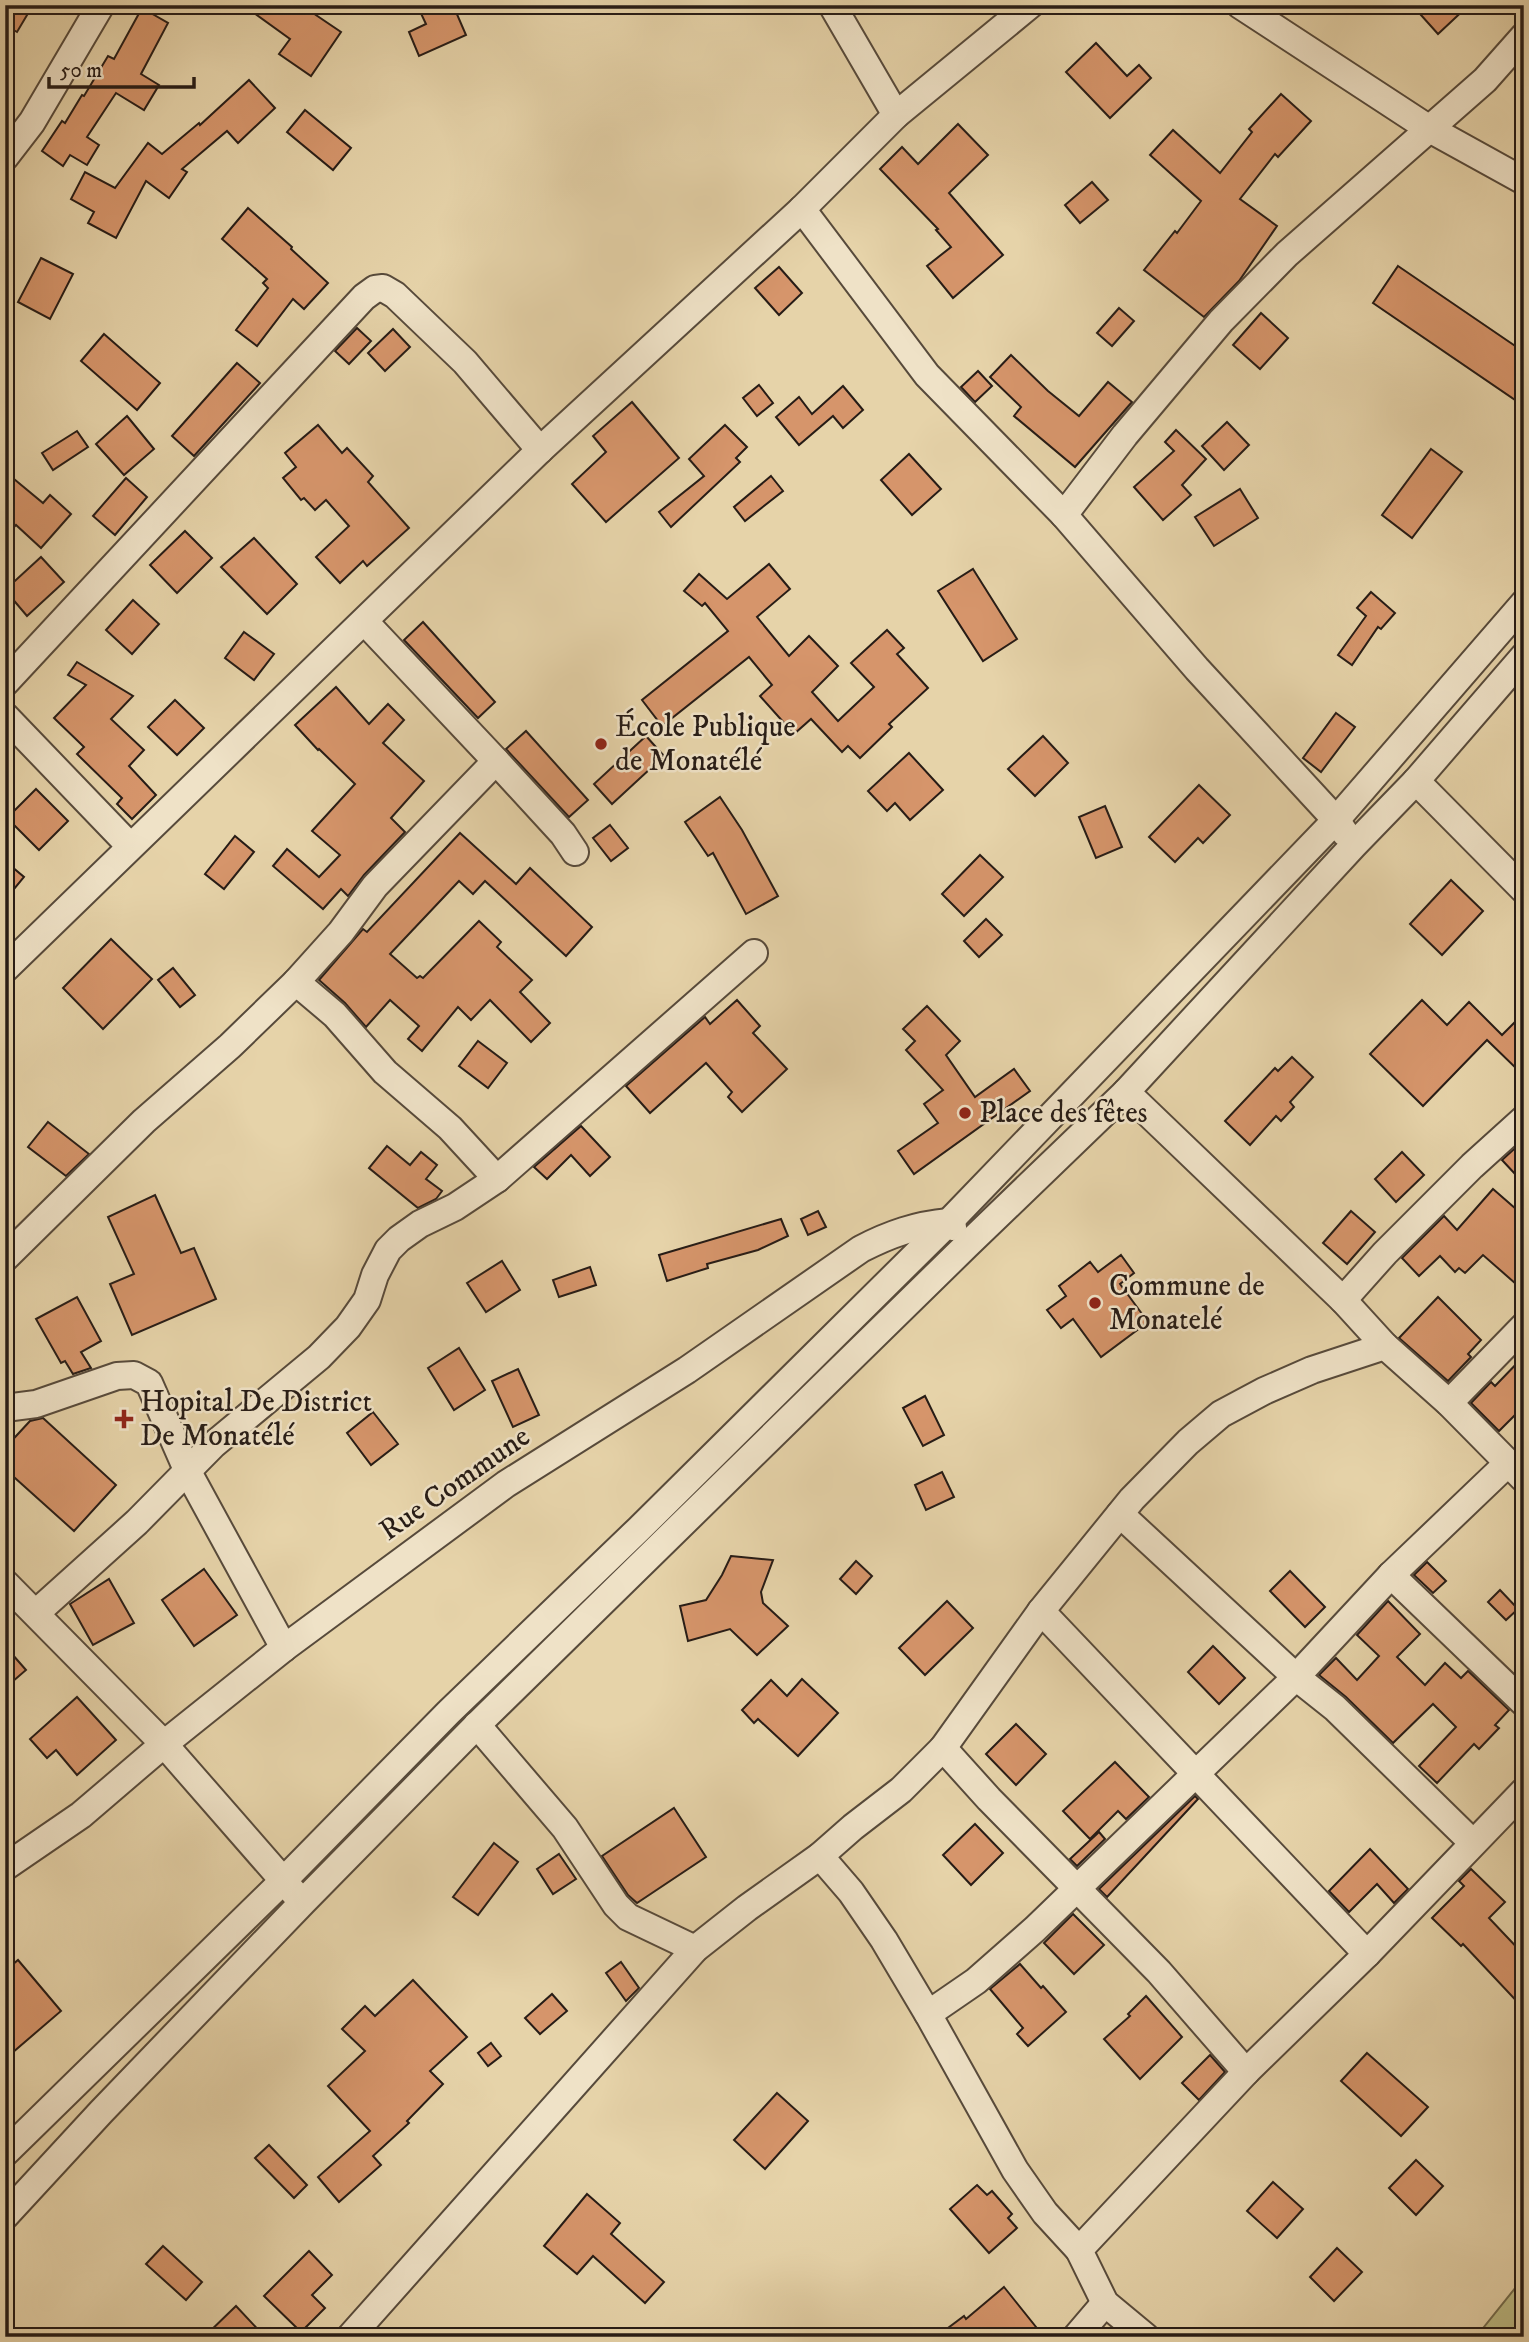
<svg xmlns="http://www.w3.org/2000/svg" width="1529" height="2342" font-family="'IM FELL DW Pica',serif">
<rect width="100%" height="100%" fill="#e6d3a9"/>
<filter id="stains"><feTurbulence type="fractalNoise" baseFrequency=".00286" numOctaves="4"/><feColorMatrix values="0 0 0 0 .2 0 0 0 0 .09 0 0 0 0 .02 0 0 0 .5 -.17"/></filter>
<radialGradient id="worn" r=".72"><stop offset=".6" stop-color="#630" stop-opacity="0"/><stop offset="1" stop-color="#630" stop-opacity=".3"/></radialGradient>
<!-- green -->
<path fill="#bcba83" stroke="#726b4c" stroke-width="2" d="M1524,2277V2337H1476Z"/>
<!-- building -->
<g fill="#d6956b" stroke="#271c16" stroke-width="2">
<path d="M5,5H33L17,32L5,25Z"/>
<path d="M243,5H301L341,32L311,76L279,54L290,39Z"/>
<path d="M417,5H453L466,35L419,56L409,32L426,24Z"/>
<path d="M1412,5H1469L1438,34Z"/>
<path d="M142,8L168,23L141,74L159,85L144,110L116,93L87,137L99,145L87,165L70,155L63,166L42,151L62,121L65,123L82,95L84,96L108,56L114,59Z"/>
<path d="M1096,43L1127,76L1139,65L1151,78L1110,118L1066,72Z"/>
<path d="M249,80L275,108L238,143L227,131L182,169L187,172L169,198L146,181L116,238L88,223L94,212L71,199L85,172L115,188L148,143L162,154L199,123L200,125Z"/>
<path d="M1281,94L1311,121L1278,157L1275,154L1240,199L1277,226L1239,281L1204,317L1144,270L1175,231L1177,233L1201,201L1150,155L1173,130L1220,173L1252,132L1249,129Z"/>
<path d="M305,110L351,148L333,170L287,132Z"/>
<path d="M958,124L988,155L949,193L1003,255L953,298L927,266L951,247L936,230L938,229L880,169L902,147L918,164Z"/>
<path d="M1092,182L1108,200L1080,223L1065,205Z"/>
<path d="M248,208L292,247L291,249L328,283L304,309L293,299L257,346L236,330L268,288L263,283L267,279L222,239Z"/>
<path d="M41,258L73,274L50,319L18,302Z"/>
<path d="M1398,266L1524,352V406L1373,303Z"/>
<path d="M779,267L802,293L779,315L755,288Z"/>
<path d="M1119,308L1134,321L1112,346L1097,333Z"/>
<path d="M1261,313L1288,338L1260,369L1233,345Z"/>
<path d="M357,328L371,341L349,364L335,351Z"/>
<path d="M393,329L410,347L385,371L368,353Z"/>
<path d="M104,334L160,383L137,410L81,361Z"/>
<path d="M1011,355L1048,391L1079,416L1108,382L1132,402L1075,467L1014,416L1021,407L990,377Z"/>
<path d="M237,363L260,383L194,456L172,436Z"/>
<path d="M978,371L992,386L975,402L961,387Z"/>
<path d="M759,385L773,403L757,416L743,398Z"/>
<path d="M843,386L863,410L843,428L833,416L799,445L776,417L799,397L812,414Z"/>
<path d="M632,402L679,458L606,522L572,484L606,452L593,436Z"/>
<path d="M127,416L154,449L124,475L96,444Z"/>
<path d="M1227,422L1249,445L1224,470L1202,446Z"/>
<path d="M318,425L342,453L347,448L373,476L368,482L409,528L367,566L363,561L340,583L316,557L349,526L326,500L315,510L304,498L301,500L283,478L296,467L285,453Z"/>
<path d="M725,425L747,447L736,458L740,462L671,527L659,512L704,476L689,459Z"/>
<path d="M1176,430L1206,459L1182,485L1191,495L1163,520L1134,487L1174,451L1165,442Z"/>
<path d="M77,431L88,447L53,470L42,453Z"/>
<path d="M1431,449L1462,472L1412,538L1382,515Z"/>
<path d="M909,454L941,489L912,515L881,480Z"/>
<path d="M771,476L783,491L745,521L734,507Z"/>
<path d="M126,478L147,497L115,535L93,516Z"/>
<path d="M14,479L43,503L50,495L71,514L41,548L16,525L5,536V490Z"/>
<path d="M1240,489L1258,518L1214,546L1195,517Z"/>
<path d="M185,531L212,558L177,593L150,565Z"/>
<path d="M254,538L297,584L267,614L221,567Z"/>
<path d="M41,557L64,582L27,616L5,590Z"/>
<path d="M769,564L790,589L757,617L789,656L809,636L838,666L812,692L838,721L874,687L851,663L887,630L904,648L897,654L928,688L889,724L892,727L860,758L848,746L842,752L811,719L794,734L760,696L772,685L749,657L662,726L642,700L728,631L705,603L702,606L684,591L699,574L727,599Z"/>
<path d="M973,569L1017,639L983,661L938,591Z"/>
<path d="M1371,592L1395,613L1381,629L1378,627L1352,665L1338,655L1366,616L1357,608Z"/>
<path d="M133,600L159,624L132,654L106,630Z"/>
<path d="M423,622L495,702L478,718L404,640Z"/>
<path d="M244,632L274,654L254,680L225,658Z"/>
<path d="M77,662L133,696L111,719L144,750L129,766L156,795L132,819L117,804L122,798L77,754L84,747L54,718L86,685L68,675Z"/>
<path d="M336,687L369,724L388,704L404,720L383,743L424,781L391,818L405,832L364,875L348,896L341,889L323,909L273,866L287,849L319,877L340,855L312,831L355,784L319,749L318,750L295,725Z"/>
<path d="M175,700L204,728L177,755L148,727Z"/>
<path d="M1336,713L1355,727L1321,772L1303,758Z"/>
<path d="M526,731L588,800L569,817L506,749Z"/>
<path d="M646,736L664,756L612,804L594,784Z"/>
<path d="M1043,736L1068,763L1035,796L1008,769Z"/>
<path d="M909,753L943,790L910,820L895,803L887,811L868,791Z"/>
<path d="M1199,785L1230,815L1203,843L1198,838L1175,862L1149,837Z"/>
<path d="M36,789L68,821L39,850L7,818Z"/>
<path d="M720,797L742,830L778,896L746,914L713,853L708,856L685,822Z"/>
<path d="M1105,806L1122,847L1096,858L1079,817Z"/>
<path d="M610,825L628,848L611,861L593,838Z"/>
<path d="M460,833L516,884L530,868L592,927L566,956L485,881L473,894L459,881L390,954L417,978L420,976L423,978L479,921L501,942L497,947L532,980L520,992L550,1023L531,1042L490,1000L471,1020L458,1007L422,1051L408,1039L419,1026L390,1000L366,1027L345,1003L319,980L363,929L367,932Z"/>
<path d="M235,836L254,852L224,889L205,874Z"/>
<path d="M980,855L1003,877L964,916L942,894Z"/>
<path d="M5,861L24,877L5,900Z"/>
<path d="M1451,880L1483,911L1442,955L1410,924Z"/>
<path d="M986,919L1002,935L979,957L964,941Z"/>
<path d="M111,939L152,979L103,1029L63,988Z"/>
<path d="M173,968L195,995L180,1007L158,980Z"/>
<path d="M737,1000L760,1026L753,1033L787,1069L742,1112L728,1097L732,1092L706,1063L650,1113L626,1086L705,1017L710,1024Z"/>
<path d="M1422,1000L1447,1025L1469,1002L1502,1035L1516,1021L1524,1029V1076L1487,1040L1423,1106L1370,1054Z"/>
<path d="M927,1006L960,1041L946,1055L975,1097L1014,1069L1030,1091L914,1174L898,1151L938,1123L924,1104L943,1090L906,1050L915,1041L903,1029Z"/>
<path d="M478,1041L507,1063L488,1088L459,1066Z"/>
<path d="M1292,1057L1313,1077L1290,1102L1294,1107L1281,1121L1276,1116L1250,1145L1225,1121L1275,1068L1278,1071Z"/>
<path d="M48,1122L89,1154L66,1176L28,1147Z"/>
<path d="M581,1126L610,1157L590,1176L571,1155L547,1179L534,1167Z"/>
<path d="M1524,1140V1167L1516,1175L1502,1160Z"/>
<path d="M387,1146L410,1165L421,1152L437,1165L426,1179L442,1191L436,1199L418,1208L369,1168Z"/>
<path d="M1402,1152L1424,1175L1396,1202L1375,1179Z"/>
<path d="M1493,1189L1524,1216V1291L1483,1255L1465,1273L1459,1268L1455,1272L1440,1256L1419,1276L1402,1258L1444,1216L1457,1230Z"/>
<path d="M155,1195L181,1253L194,1248L216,1299L132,1335L110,1284L134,1274L108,1217Z"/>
<path d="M818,1211L826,1227L808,1235L801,1219Z"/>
<path d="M1351,1211L1375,1232L1347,1264L1323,1243Z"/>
<path d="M781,1219L788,1236L758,1250L707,1264L708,1268L667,1281L659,1255Z"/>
<path d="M1121,1255L1134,1273L1120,1284L1148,1322L1101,1357L1073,1319L1061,1328L1047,1310L1066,1296L1059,1286L1090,1262L1098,1272Z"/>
<path d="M502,1261L520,1290L486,1312L467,1283Z"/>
<path d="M590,1267L596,1285L559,1297L553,1280Z"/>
<path d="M77,1297L101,1341L81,1352L91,1368L73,1374L65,1361L61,1363L36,1319Z"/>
<path d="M1438,1297L1481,1340L1468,1354L1471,1357L1448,1381L1399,1338Z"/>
<path d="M459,1348L485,1390L454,1410L428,1368Z"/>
<path d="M1524,1356V1406L1499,1431L1471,1403L1491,1382L1495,1386Z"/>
<path d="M518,1369L539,1415L513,1427L492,1381Z"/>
<path d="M925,1396L944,1435L923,1446L903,1408Z"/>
<path d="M373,1412L398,1444L371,1465L347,1433Z"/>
<path d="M43,1418L116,1485L74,1531L5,1469V1448L30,1421Z"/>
<path d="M942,1472L954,1497L926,1510L915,1485Z"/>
<path d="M731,1556L773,1560L761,1592L763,1603L788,1626L757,1655L730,1629L688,1641L680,1606L706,1600L722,1575Z"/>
<path d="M856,1561L872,1576L856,1594L840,1579Z"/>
<path d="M1427,1562L1446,1581L1433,1593L1414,1575Z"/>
<path d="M204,1569L237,1615L194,1646L162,1600Z"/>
<path d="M1290,1571L1325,1607L1305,1627L1270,1591Z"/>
<path d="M109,1579L134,1623L93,1645L70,1604Z"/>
<path d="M1500,1590L1518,1609L1506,1620L1488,1602Z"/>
<path d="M947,1601L973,1628L925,1675L899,1648Z"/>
<path d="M1388,1601L1420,1634L1397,1657L1425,1685L1445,1663L1461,1678L1468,1671L1509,1710L1495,1725L1499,1728L1479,1749L1474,1744L1437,1783L1419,1766L1456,1727L1433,1704L1393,1743L1346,1697L1319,1675L1336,1658L1357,1680L1379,1656L1357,1635Z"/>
<path d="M5,1646L26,1670L5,1688Z"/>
<path d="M1213,1646L1245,1678L1219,1704L1188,1672Z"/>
<path d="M802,1679L838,1713L798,1756L758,1719L754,1723L742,1710L771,1680L787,1696Z"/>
<path d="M77,1697L116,1740L77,1775L56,1750L47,1758L30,1739Z"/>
<path d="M1016,1724L1046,1754L1016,1785L986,1754Z"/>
<path d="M1115,1762L1149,1797L1126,1819L1118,1811L1090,1839L1063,1811Z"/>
<path d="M1195,1796L1198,1799L1107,1897L1099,1889Z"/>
<path d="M674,1808L706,1857L637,1903L628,1895L602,1856Z"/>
<path d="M975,1824L1003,1853L971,1885L943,1855Z"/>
<path d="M1099,1832L1105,1839L1077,1866L1070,1859Z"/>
<path d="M494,1843L518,1862L478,1915L453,1897Z"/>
<path d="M1370,1849L1408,1889L1394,1903L1377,1884L1349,1912L1329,1891Z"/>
<path d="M559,1854L576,1879L553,1894L537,1869Z"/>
<path d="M1471,1869L1505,1902L1489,1918L1524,1955V2009L1463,1944L1461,1946L1432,1918L1464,1886L1459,1881Z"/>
<path d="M1073,1914L1104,1945L1074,1974L1044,1943Z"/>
<path d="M18,1960L61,2011L5,2059V1971Z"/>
<path d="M621,1962L639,1988L626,2001L606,1973Z"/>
<path d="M1020,1964L1041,1988L1043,1986L1066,2012L1028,2046L1017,2034L1023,2028L990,1989Z"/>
<path d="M413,1980L467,2037L430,2071L443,2084L407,2121L409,2123L373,2156L381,2165L339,2202L318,2177L370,2131L328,2086L365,2051L342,2029L365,2006L375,2016Z"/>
<path d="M552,1994L567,2011L540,2034L525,2018Z"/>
<path d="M1146,1996L1182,2037L1140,2079L1104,2039L1130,2016L1128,2014Z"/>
<path d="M491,2043L501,2056L488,2066L478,2053Z"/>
<path d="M1367,2053L1428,2107L1401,2136L1341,2081Z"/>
<path d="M1210,2055L1225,2072L1199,2100L1182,2083Z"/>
<path d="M777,2093L808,2121L765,2169L734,2140Z"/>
<path d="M269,2145L307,2185L294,2198L255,2158Z"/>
<path d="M1416,2160L1443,2186L1416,2215L1389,2188Z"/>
<path d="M1273,2182L1303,2209L1277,2238L1247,2211Z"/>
<path d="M977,2185L987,2195L992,2191L1012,2214L1008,2218L1017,2228L989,2253L950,2209Z"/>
<path d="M587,2194L620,2223L611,2234L664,2282L645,2303L593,2256L577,2274L544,2246Z"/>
<path d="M163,2246L202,2282L186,2300L146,2264Z"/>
<path d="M1337,2248L1362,2272L1334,2301L1310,2277Z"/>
<path d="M309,2251L332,2275L312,2295L325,2308L301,2332L264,2296Z"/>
<path d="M1004,2287L1044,2337H936L964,2316L966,2319Z"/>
<path d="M236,2306L265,2337H204Z"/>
</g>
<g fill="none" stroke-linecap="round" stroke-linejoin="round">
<!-- minor casing -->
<g stroke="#574a3b" stroke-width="30">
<g id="minor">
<path d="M832,5L896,115"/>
<path d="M1240,5L1428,128L1524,181"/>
<path d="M5,157L32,122L101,5"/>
<path d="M802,209L927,375L1064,515L1197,669L1336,820L1345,833"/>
<path d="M1064,515L1125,435L1221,321L1287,254L1485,80L1524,36"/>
<path d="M5,683L364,297L375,289L383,288L395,295L465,362L540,450"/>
<path d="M5,716L130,846"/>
<path d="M496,761L563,834L575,852"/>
<path d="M1416,781L1524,890"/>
<path d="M5,969L540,450L802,209L896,115L1030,5"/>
<path d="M296,982L335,1015L385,1072L450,1128L497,1179"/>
<path d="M1126,1092L1343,1300L1385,1346"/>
<path d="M5,1258L144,1121L230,1046L296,982L341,932L375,886L496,761L365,622"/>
<path d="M1343,1300L1385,1253L1472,1166L1524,1119"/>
<path d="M1449,1403L1524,1326"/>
<path d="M5,1408L36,1404L117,1376L134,1375L149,1383L188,1472L284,1648"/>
<path d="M1120,1514L1296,1677L1335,1708L1473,1843"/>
<path d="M1391,1575L1524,1703"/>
<path d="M5,1583L164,1744L295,1894"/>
<path d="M1041,1611L1367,1954"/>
<path d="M36,1613L137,1522L213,1445L319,1357L348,1327L367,1300L375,1275L388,1250L399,1239L420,1224L455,1207L497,1179L754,953"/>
<path d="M477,1725L565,1828L616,1905L628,1917L695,1949"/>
<path d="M943,1748L989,1799L1159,1972L1246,2072"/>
<path d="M820,1856L851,1892L884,1940L928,2014L1015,2170L1045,2213L1079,2250"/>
<path d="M5,1867L81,1815L164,1744L284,1648L506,1484L687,1370L861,1249C890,1234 916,1225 949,1222L953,1227"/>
<path d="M928,2014L976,1981L1035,1929L1296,1677L1391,1575L1507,1464"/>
<path d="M5,2153L283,1881L449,1712L639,1529L949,1222L1336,820L1524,603"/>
<path d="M5,2216L101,2112L303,1902L477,1725L967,1245L1126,1092L1354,845L1416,781L1524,656"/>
<path d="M350,2337L695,1949L747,1908L820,1856L853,1827L901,1790L943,1748L1041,1611L1132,1499L1188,1442L1221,1414L1264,1391L1312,1370L1385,1346L1449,1403L1524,1479"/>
<path d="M1076,2337L1105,2303"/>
<path d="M1146,2337L1105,2303L1079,2250L1246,2072L1367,1954L1524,1791"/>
</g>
</g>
<!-- minor -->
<use href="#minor" stroke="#efe2c7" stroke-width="26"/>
</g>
<!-- markers -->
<g fill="#8f2418" stroke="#efe2c7" stroke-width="2.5">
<circle cx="601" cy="744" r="7"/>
<circle cx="965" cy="1113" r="7"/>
<circle cx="1095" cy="1303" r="7"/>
<path d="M120.5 1408.5h7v7h7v7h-7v7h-7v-7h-7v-7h7z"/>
</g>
<g text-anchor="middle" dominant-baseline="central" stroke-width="5" stroke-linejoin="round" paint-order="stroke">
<!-- poi labels -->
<g font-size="30" fill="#271c16" stroke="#efe2c7" text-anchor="start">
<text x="615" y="727">École Publique<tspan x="615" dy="34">de Monatélé</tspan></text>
<text x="979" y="1113">Place des fêtes</text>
<text x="1109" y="1286">Commune de<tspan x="1109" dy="34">Monatelé</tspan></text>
<text x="140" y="1402">Hopital De District<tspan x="140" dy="34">De Monatélé</tspan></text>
</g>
<!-- street labels -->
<g font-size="30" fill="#271c16" stroke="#efe2c7">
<text transform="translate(455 1484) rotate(-35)">Rue Commune</text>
</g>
</g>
<!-- margin -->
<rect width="1529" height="2342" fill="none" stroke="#e6d3a9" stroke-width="28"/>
<rect x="7" y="7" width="1515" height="2328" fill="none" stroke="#271c16" stroke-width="3.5"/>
<rect x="14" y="14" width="1501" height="2314" fill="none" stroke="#271c16" stroke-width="2"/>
<!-- scale -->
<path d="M49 77v10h145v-10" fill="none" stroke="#271c16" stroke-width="3.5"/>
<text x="60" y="77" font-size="21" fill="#271c16" stroke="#efe2c7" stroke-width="5" paint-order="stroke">50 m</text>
<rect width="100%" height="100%" filter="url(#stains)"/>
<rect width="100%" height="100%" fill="url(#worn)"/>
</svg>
